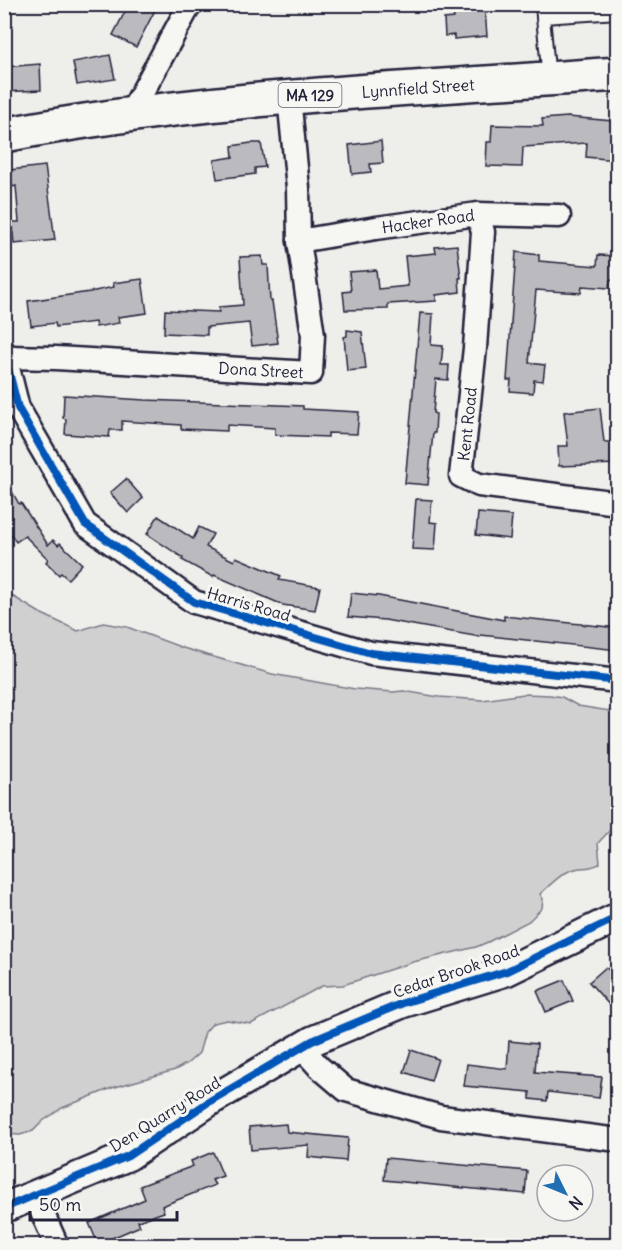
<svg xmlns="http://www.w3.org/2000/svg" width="622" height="1250" font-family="Delius,sans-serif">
<rect width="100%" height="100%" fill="#eeeeeb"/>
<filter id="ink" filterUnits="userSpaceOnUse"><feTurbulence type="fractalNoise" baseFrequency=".0167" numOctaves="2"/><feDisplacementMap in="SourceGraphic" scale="12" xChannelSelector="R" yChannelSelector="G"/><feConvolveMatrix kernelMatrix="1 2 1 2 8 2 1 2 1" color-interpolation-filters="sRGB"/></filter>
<g filter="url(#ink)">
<!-- green -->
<path fill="#d0d0d1" stroke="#797986" stroke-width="1.5" d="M4,591L40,613L78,631L103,623L127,627L183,648L272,674L355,689L393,692L403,691L439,697L483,700L524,694L550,695L562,697L578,706L616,712L617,710V819L612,828L598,843L600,863C592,870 582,866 572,870C560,874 550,885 540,894L543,899L542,908L529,921L488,942L476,947L413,962L343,985L322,986L251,1024L227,1020L213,1023L205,1032L199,1053L188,1063L175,1070L112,1088L62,1108L43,1121L33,1131L20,1135L5,1134Z"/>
<!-- building -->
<g fill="#bbbbbf" stroke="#22223b" stroke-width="1.5">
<path d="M129,4H144L155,10L136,47L113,35Z"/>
<path d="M485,10L487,36L454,39V35L445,36L444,19L454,18L453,13Z"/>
<path d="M110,55L115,79L77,85L73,62Z"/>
<path d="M40,64L41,90L4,92V67Z"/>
<path d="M568,117L613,121L612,131H618L616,160L586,157L587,143L523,147L522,167L486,166L487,142H491L492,125L543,126L542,119Z"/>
<path d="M381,141L383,163L370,164L371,172L352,174L349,145Z"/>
<path d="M251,143H261L265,167L255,168V174L217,179L214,160L233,157L232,146Z"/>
<path d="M45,166L55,240L14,244L12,222H19L16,186L12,187L10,170Z"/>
<path d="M457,245L461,278H459L460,292L436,295V301L388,304V309L345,310L343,292L351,291L349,272L376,270L378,289L408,286L405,256L436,253L435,247Z"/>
<path d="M516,252L539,255V261L597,266L598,255L618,256V281L610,280L609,288L582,286L581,293L536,290L529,363L545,365L543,381L534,380L533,393L510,391L511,380H507Z"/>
<path d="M262,256L263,265H268L270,301H272L278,343L252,346L249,323L207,327V335L164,333L165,310L219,312V307L243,305L240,257Z"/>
<path d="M142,279L147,313L118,317L119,323L96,327L95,322L56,327L55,323L31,326L28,301L90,292L114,287L113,283Z"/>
<path d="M420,313L433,314L431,345L443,346L441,365H449L448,380L436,379L433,413L436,414L435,433H433L428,485L405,483Z"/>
<path d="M347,330L362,332L366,369L347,371L344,337L347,336Z"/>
<path d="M64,395L145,400L303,406V409L359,412L357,434L328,433V437L275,435V428L227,425V431L181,429V425L122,421V430H110L109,437L65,434L66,419L63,418Z"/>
<path d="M600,408L604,442H618V464L559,466L558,446H568L564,412Z"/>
<path d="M4,477L19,504L21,503L48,545L53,540L58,545L60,543L82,564L68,579L61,573L59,575L46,562L48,559L25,536L16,542L4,524Z"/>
<path d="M126,479L143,498L128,513L110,493Z"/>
<path d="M416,499L432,500L430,522L437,523L435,550L412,549Z"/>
<path d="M478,513L512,516L510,539L476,535Z"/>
<path d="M158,516L193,539L199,527L213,534L206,547L234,561L236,557L281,576L279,580L320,587L315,610L283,605L214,575L213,577L182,560L183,558L147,534Z"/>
<path d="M351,593L379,596L504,620V616L618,628V650L481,635L480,637L385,620L348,617Z"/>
<path d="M606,967L618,981V1015L589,982Z"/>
<path d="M564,980L573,1001L546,1012L537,991Z"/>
<path d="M509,1041L537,1044L535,1072L602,1077L599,1098L548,1092L547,1101L530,1099V1092L464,1086L467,1064L507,1069Z"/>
<path d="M411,1050L438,1059L431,1081L404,1072Z"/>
<path d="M286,1124L287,1132L348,1138L346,1161L308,1157L309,1145L251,1150L249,1127Z"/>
<path d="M213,1152L223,1176L212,1180L215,1185L162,1206L164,1212L138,1221L140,1226L98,1244L89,1223L145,1199L140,1186L193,1166L191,1161Z"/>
<path d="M386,1158L527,1171L525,1194L384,1180Z"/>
</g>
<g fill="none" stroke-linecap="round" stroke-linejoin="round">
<!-- service casing -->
<g stroke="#22223b" stroke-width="16">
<g id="service">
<path d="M542,4L543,17"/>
<path d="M549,79L543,17L618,12"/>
</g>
</g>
<!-- minor casing -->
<g stroke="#22223b" stroke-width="27">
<g id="minor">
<path d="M130,115L190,4"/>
<path d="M478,214L483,232L475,348L461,476L479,485L618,503"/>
<path d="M299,241L376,228L478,214L559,216"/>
<path d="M4,352L18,408L85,524L194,602L371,653L618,681"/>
<path d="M6,357L56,358L311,373L313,335L299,241L298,188L289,97"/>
<path d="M301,1047L319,1067L346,1090L441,1117L618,1140"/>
<path d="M35,1196L57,1246"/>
</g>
</g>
<!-- tertiary casing -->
<g stroke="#22223b" stroke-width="33">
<path id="tertiary" d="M4,1208L128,1156L210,1101L312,1041L403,1003L507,971L618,917"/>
</g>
<!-- primary casing -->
<g stroke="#22223b" stroke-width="38">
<path id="primary" d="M4,135C206,96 413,89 618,74"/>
</g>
<!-- service -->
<use href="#service" stroke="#f6f6f2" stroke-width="12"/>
<!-- minor -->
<use href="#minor" stroke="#f6f6f2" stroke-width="22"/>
<!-- tertiary -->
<use href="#tertiary" stroke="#f6f6f2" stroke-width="28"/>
<!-- primary -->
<use href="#primary" stroke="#f6f6f2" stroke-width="33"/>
<!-- cycleway casing -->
<g stroke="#f6f6f2" stroke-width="11">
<g id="cycleway">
<path d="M4,352L18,408L85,524L194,602L371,653L618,681"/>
<path d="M4,1208L128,1156L210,1101L312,1041L403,1003L507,971L618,917"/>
</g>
</g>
<!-- cycleway -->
<use href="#cycleway" stroke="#0057b8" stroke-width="8"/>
</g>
</g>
<g text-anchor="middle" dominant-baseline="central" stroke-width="6" stroke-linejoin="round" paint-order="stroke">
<!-- shield labels -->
<rect fill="#f6f6f2" stroke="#626272" stroke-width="1.5" x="278.5" y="83" width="63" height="24" rx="4.5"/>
<g font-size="15" font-weight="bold" fill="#22223b">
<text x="310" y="95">MA 129</text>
</g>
<!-- street labels -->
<g font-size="16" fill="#22223b" stroke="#f6f6f2">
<text transform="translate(418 88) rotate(-4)">Lynnfield Street</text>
<text transform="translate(428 221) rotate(-8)">Hacker Road</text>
<text transform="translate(261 370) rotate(3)">Dona Street</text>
<text transform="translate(467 424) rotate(-84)">Kent Road</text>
<text transform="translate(249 604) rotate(16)">Harris Road</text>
<text transform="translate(456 971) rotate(-19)">Cedar Brook Road</text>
<text transform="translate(165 1114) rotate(-32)">Den Quarry Road</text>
</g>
</g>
<!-- margin -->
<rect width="622" height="1250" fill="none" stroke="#f6f6f2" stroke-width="24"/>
<rect x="12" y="12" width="598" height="1226" fill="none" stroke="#22223b" stroke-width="2" filter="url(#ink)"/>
<!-- north arrow -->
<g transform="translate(565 1193) rotate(133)"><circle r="28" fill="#f6f6f2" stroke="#a1a1a9" stroke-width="1.5"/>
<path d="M0-4.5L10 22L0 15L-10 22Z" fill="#1f6fb2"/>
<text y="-9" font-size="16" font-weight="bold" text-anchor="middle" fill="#22223b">N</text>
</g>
<!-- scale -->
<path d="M30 1211v9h147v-9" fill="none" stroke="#22223b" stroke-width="3"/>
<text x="39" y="1211" font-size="18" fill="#22223b" stroke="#f6f6f2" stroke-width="4.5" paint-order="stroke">50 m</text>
</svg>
